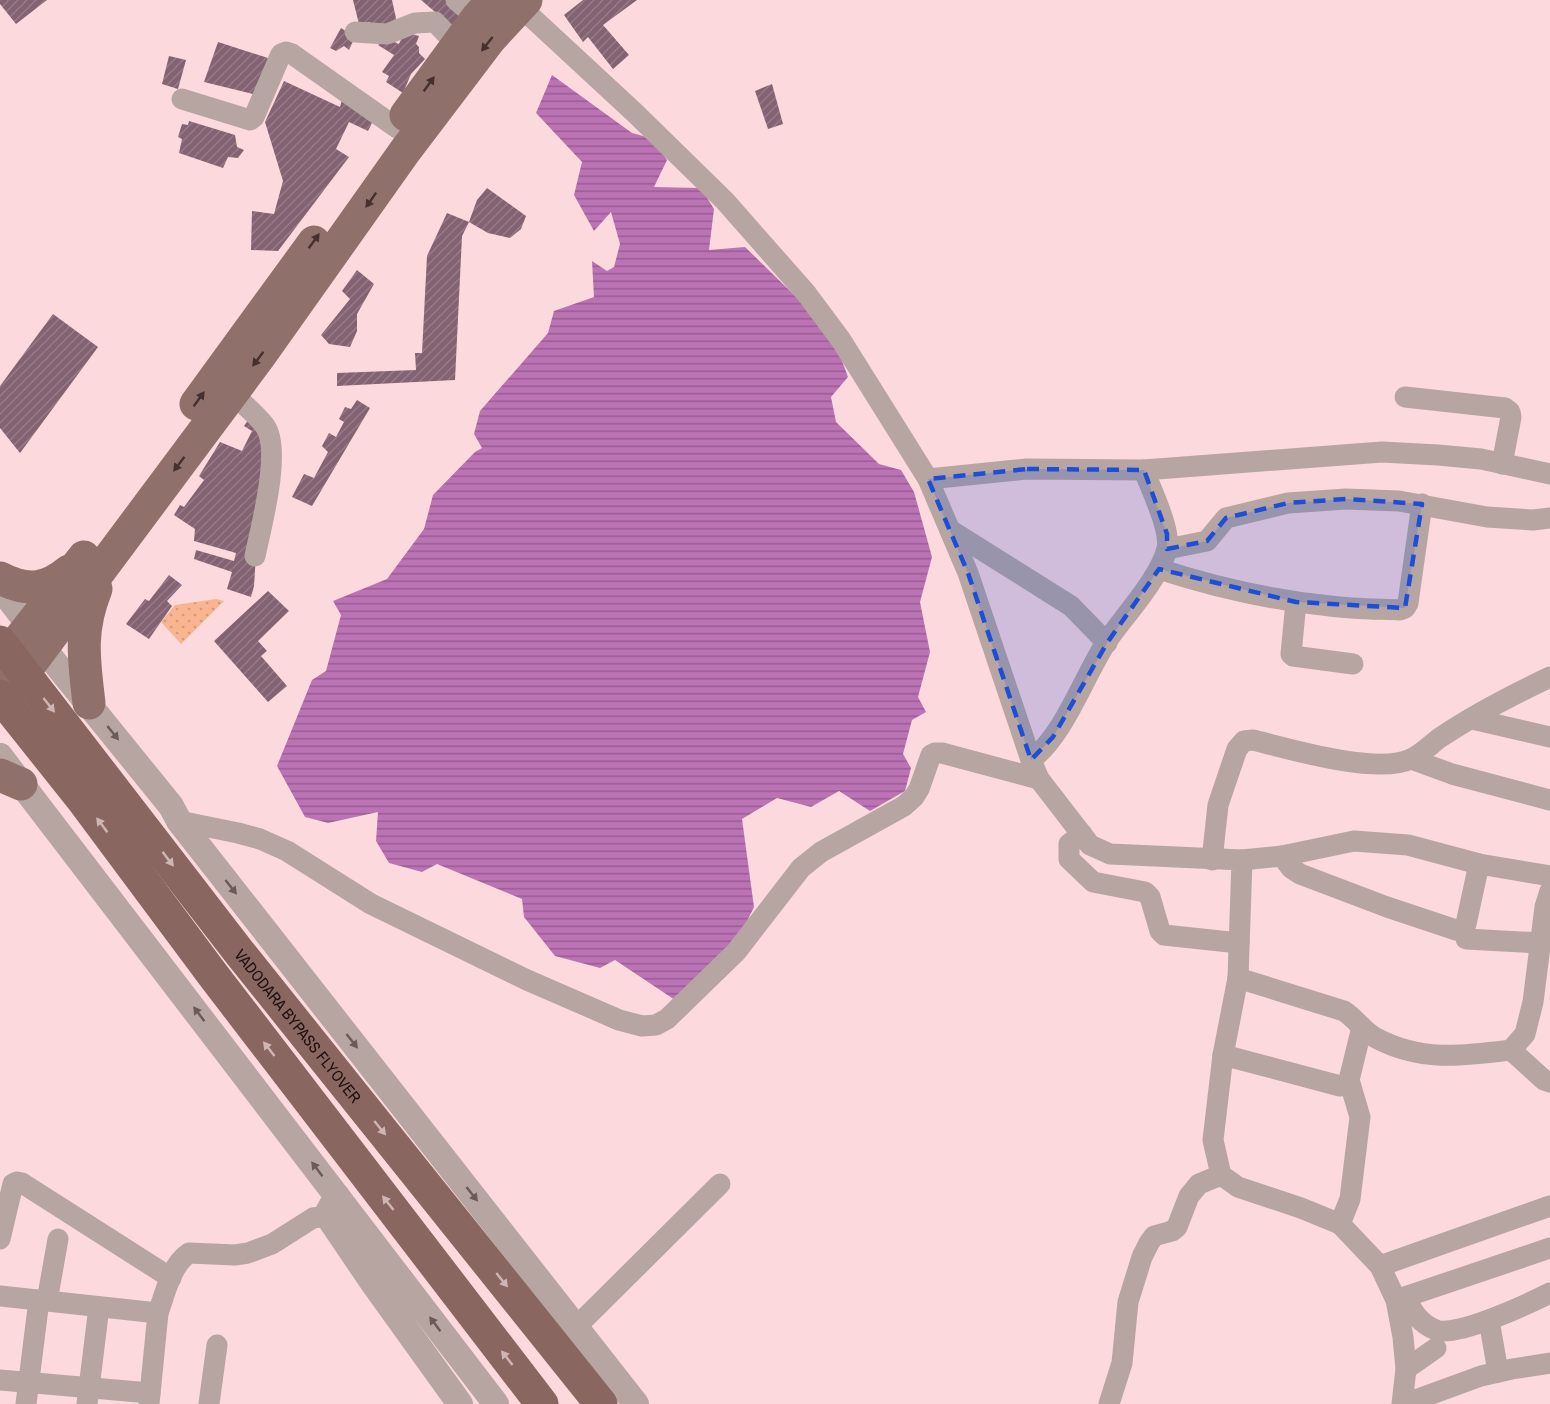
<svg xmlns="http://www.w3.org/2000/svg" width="1550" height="1404" font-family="'Archivo Narrow',sans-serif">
<defs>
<pattern id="green-dots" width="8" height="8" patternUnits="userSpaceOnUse" patternTransform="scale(1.5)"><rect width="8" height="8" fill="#f8b590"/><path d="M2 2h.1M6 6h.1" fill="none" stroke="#d49a7b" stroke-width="1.8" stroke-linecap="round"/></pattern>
<pattern id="water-rules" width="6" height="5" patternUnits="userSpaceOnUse" patternTransform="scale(1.5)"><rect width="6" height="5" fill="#bb73b5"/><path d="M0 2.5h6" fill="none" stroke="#975d92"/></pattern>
<pattern id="building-hatch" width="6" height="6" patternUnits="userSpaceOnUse" patternTransform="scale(1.5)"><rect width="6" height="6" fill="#846272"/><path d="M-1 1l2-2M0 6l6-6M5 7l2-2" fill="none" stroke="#947c87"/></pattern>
</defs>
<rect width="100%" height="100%" fill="#fcd9dd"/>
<!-- green -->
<path fill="url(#green-dots)" d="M216,599L224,601L181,644L161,622L175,605Z"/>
<!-- water -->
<path fill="url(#water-rules)" d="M552,75L632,133L654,139L667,160L654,187L701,188L714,209L709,250L745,247L831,331L848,377L831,397L836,422L879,464L901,470L914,492L932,557L920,602L930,652L918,697L926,712L912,720L903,754L911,768L905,791L870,811L839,791L811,807L777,798L742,819L754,907L728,960L675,1000L615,960L600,968L555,956L524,917L522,899L437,864L422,872L389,863L376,841L378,812L328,823L305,817L277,766L312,680L326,671L341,615L333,601L387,579L424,529L433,495L475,452L482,448L474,434L480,411L548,333L554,311L594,297L592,261L607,271L614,267L620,244L611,212L594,231L574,195L582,162L536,113Z"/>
<!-- building -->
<g fill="url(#building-hatch)">
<path d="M0,0H47L16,24L0,4Z"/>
<path d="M353,0H392L397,23L373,30L370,22L359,24Z"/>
<path d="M421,0H447L463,14L454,28Z"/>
<path d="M583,0H637L603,25L629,55L613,69L588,37L583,42L564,15Z"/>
<path d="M341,28L355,37L349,50L344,46L336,51L330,48Z"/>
<path d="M404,32L419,36L416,44L419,47V53L425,59L411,74L403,93L386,82L389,76L382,72L394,55L378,45L385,38L399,44Z"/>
<path d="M218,42L268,58L257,95L204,82Z"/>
<path d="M169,56L186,60L178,89L162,84Z"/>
<path d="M284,81L340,107L342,100L374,119L368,131L349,122L336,149L349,157L278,251L251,250L252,211L274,214L283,181L265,122Z"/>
<path d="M772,84L783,124L768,129L755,91Z"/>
<path d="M189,121L235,135L237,147L244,150L238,158L228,157L223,168L179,153L182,139L178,137L182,124L188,125Z"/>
<path d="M487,188L526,216L521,229L510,238L488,233L469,222L462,236L455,380L337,386V373L416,370L415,353H422L427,256L447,213L469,222L477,200Z"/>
<path d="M357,270L374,284L357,314V331L350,347L329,344L321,335L350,299L342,291Z"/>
<path d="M53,314L98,347L20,453L0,428V386Z"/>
<path d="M357,400L370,408L312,506L292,497L304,474L314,478L328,452L322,446L329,433L336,437L344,422L339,419L345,407L351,409Z"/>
<path d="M251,416L264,428L254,586L251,597L227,589L232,572L194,559L196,550L234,561L236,553L194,541L195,529L174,515L180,505L184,507L204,480L199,476L220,442L242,451L252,431L244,426Z"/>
<path d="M169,575L182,585L167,601L172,606L149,639L126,624L145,599L149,601Z"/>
<path d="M268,591L289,611L258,641L267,651L261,656L287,686L268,702L214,641Z"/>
</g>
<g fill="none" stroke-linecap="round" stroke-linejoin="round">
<!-- minor -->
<g stroke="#b7a5a1" stroke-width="21">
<path d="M456,0L477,18"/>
<path d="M513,0L635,113L725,201L806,293L841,340L928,479L968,573L1031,760L1039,779L1090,845L1110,854L1242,860L1238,978L1223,1055L1213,1140L1221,1175L1238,1187L1301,1208L1340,1224L1380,1266L1396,1300L1403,1337L1406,1369L1402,1404"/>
<path d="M355,32L387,34L415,23L435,22L457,45"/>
<path d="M182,99L250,120L254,117L281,54L286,52L292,54L397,128"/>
<path d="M232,393C243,404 256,414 265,426C282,450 261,527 255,556"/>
<path d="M1405,397L1505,408L1510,412L1511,417L1502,464"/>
<path d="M928,479L1027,469L1144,470"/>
<path d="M950,530L1071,606L1107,643"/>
<path d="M1167,549L1207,541L1226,518L1288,503L1346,499L1399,501L1487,517L1533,520L1550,518"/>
<path d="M1159,569C1214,587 1272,600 1330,606C1353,609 1377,609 1400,610L1405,608L1408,603L1422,504"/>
<path d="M1296,602L1291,654L1293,656L1353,664"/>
<path d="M1472,719L1550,737"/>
<path d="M1411,759L1452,774L1550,800"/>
<path d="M1031,760C1065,734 1083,678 1107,641C1125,615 1159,579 1167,549C1171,529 1151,490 1144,470L1382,452L1438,455L1481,459L1550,474"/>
<path d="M179,821L238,833L260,839L287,851L371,904L527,980L619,1020L642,1026L656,1025L667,1019L736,952L801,868L821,852L904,806L914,797L919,789L931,755L935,753H942L1039,779"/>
<path d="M1082,834L1069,844V859L1093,882L1145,892L1150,897L1160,931L1164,935L1239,943"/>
<path d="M1282,856L1291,868L1300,874L1387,907L1456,930H1462L1466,924L1479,864"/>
<path d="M1212,860L1218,805L1237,749L1244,741L1253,740C1289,749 1377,775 1411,759C1422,754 1431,744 1441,737C1475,714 1512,695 1550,677"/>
<path d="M1242,860L1282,856L1354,841L1408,845L1479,864L1550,876"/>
<path d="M1466,939L1540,943"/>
<path d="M1238,978L1344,1011C1356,1019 1363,1031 1376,1038C1421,1062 1463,1056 1511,1050L1525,1034L1533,1002L1545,907L1550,891"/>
<path d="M1511,1050L1544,1080L1550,1082"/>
<path d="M1223,1055L1340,1086L1345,1085L1349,1080L1362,1027"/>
<path d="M1340,1224L1350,1199L1360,1117L1349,1080"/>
<path d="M0,1239L13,1184L17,1182L22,1183L171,1278"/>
<path d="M1380,1266L1550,1206"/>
<path d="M0,1296L158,1313L149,1404"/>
<path d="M1405,1297C1412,1311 1420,1324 1436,1330C1456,1338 1530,1303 1550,1293"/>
<path d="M1396,1300L1550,1248"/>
<path d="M47,1301L58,1239"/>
<path d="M158,1313C165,1294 171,1265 189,1253L235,1255L248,1253L272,1244L313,1218L328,1216"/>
<path d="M1489,1320L1498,1372"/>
<path d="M576,1327L720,1184"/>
<path d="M1406,1369L1436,1348"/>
<path d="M0,1380L150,1393"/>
<path d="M26,1404L39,1300"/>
<path d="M87,1404L99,1307"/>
<path d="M209,1404L217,1345"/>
<path d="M1109,1404L1122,1363L1128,1302L1142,1257L1149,1243L1154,1236L1172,1231L1177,1227L1189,1196L1199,1184L1221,1175"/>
<path d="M1404,1404L1481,1376L1512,1369L1550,1363"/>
</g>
<!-- tertiary -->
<g stroke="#b7a5a1" stroke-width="26">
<path d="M0,587L29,625L43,648L171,806L179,821L636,1404"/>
<path d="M0,756L496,1404"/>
<path d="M337,1196L328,1212L329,1218L373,1283L460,1404"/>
</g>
<!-- primary -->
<g stroke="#90706a" stroke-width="33">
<path d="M406,115L477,18L493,0"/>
<path d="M196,404L314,242"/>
<path d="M0,578C27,592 46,590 69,571"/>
<path d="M0,664L84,557"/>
<path d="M8,694L259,357L405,151L490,39L526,0"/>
<path d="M89,703C84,660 79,631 96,589"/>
<path d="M0,775L21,784"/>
</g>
<!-- trunk -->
<g stroke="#896660" stroke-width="33">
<path id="s1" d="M0,642L239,952L601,1404"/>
<path d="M0,696L82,799L213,975L542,1404"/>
</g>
</g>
<!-- one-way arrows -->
<defs><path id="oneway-solid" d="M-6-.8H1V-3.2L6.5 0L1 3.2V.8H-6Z" transform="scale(1.5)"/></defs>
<g fill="#453130">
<use href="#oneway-solid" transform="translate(487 44) rotate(128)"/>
<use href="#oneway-solid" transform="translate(429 84) rotate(-54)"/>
<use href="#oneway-solid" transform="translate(371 200) rotate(125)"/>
<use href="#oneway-solid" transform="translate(314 241) rotate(-54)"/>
<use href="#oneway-solid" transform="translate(258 359) rotate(127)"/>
<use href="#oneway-solid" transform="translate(199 399) rotate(-54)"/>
<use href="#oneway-solid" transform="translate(179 464) rotate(127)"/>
</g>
<g fill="#cfb6b5">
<use href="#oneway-solid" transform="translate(49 705) rotate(52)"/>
<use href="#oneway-solid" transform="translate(102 825) rotate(-127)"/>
<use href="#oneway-solid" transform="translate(168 859) rotate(53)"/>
<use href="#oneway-solid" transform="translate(269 1049) rotate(-128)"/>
<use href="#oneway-solid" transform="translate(380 1128) rotate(51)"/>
<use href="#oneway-solid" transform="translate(388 1203) rotate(-128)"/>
<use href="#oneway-solid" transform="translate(502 1280) rotate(51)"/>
<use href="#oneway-solid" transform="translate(507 1358) rotate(-128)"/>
</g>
<g fill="#6a5a59">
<use href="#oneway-solid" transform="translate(113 733) rotate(51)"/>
<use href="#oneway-solid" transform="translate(231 887) rotate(52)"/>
<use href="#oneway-solid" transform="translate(199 1014) rotate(-127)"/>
<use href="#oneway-solid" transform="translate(352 1041) rotate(52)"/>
<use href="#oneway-solid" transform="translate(317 1169) rotate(-127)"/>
<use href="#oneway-solid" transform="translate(472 1194) rotate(52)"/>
<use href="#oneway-solid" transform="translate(435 1324) rotate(-127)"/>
</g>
<!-- marked area -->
<path fill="#1d4ed8" fill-opacity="0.2" stroke="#1d4ed8" stroke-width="4.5" stroke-dasharray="12 8" stroke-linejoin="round" d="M1027,469L1144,470L1167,534V549L1207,541L1226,518L1288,503L1346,499L1422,504L1405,608L1296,602L1159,569L1107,643L1053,737L1031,760L968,573L928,479Z"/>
<g text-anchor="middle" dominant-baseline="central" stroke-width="5" stroke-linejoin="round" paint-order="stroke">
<!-- street labels -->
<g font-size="16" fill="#1d0f11" stroke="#fdebed">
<text stroke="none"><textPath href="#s1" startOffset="486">VADODARA BYPASS FLYOVER</textPath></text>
</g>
</g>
</svg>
